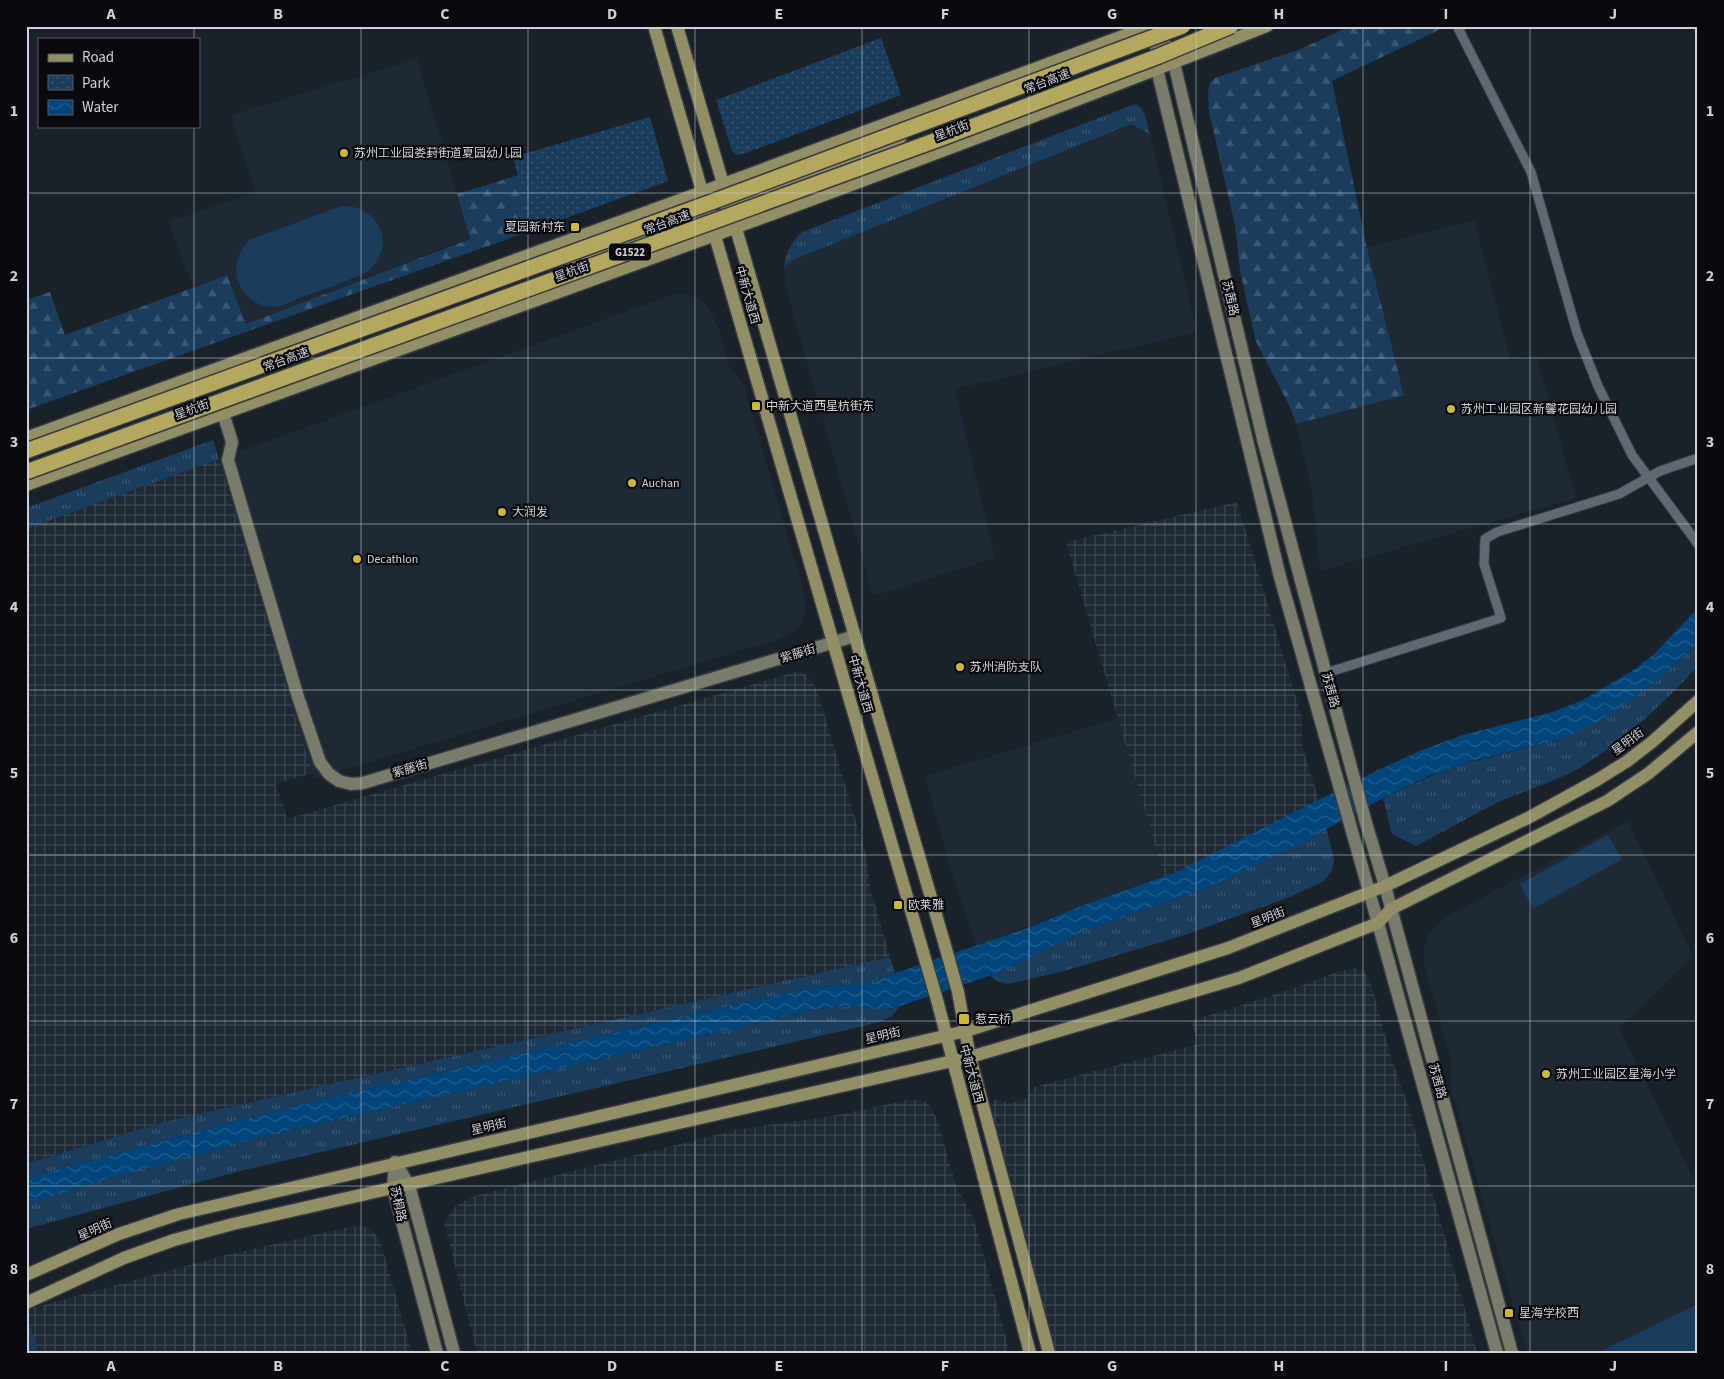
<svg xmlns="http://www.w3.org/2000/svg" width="1724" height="1379" font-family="'Source Sans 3','Noto Sans SC',sans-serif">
<defs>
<pattern id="industrial-grid" width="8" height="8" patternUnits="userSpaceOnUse" patternTransform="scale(1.25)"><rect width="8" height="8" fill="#1e2935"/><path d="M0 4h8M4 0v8" fill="none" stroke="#3e4752"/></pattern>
<pattern id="grass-tufts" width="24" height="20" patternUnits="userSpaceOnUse" patternTransform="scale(1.25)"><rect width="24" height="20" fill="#1a3d5e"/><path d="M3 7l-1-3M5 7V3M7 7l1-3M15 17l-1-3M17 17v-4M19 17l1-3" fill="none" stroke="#3a5874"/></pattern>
<pattern id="forest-firs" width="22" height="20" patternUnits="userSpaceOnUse" patternTransform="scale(1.25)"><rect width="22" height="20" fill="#1a3d5e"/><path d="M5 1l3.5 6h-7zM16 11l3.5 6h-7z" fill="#3a5874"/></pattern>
<pattern id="park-dots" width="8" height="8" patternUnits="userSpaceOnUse" patternTransform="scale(1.25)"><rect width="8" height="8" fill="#1a3d5e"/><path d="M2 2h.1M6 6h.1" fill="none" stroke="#3a5874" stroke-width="1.8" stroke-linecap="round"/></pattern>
<pattern id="water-waves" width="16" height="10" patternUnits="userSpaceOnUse" patternTransform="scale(1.25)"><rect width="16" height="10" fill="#00457b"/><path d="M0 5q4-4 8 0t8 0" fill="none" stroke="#245f8d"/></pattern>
</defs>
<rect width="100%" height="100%" fill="#1a2128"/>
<!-- built -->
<g fill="#1e2935">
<path d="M417,59L470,238L246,324L227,275L193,287L168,222L255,192L231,115Z"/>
<path d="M1131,124L1150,134L1197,332L955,389L995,558L873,596L786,288L784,269L786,265L794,259Z"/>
<path d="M1474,220L1511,362L1536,355L1576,498L1320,571L1312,490L1296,424L1404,394L1367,248Z"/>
<path d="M682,293L698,298L705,303L710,310L720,332L729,366L744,385L803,589L806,606L803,622L793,633L776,640L313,779L219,459L674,294Z"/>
<path d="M1118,718L1164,876L976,946L945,849L925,776Z"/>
<path d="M1628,821L1693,956L1619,1028L1698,1188V1353H1527L1451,1089V1060L1424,965V949L1428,935L1437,924L1453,913Z"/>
</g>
<!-- industrial -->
<g fill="url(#industrial-grid)">
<path d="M219,459L312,773L276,784L287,819L799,671L803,672L812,681L818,693L866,855L871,890L890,957L168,1121L26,1164V529Z"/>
<path d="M1237,502L1302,718V745L1319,800L1174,873L1164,876L1066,542Z"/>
<path d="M1354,968L1364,971L1371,984L1391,1057L1409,1108L1477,1353H1054L987,1114L995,1099L1008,1103L1027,1099L1034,1087L1199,1044L1191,1021L1292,989L1340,971Z"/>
<path d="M907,1100H917L924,1101L929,1105L937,1119L955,1183L974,1220L1010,1353H477L445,1226L446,1219L455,1207L471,1197L735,1130L838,1115Z"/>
<path d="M353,1226L365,1227L371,1229L380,1240L412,1353H38L26,1310L222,1256Z"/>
</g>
<!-- grass -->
<g fill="url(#grass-tufts)">
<path d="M1135,104C1146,108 1147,124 1150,134L1131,124L795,259L786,265L784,269C785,253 791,243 802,232Z"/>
<path d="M213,440L219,459L26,529V508Z"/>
<path d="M1698,643V666C1662,705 1624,741 1579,768C1554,782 1527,790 1501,801C1472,815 1445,831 1416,846L1392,834L1383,798L1451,767L1562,739L1634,697L1659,679Z"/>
<path d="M1326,829L1333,853L1334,860L1332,871L1322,882L1290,897L1182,936L1064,971L1008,984L997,981L990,976L1086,930L1207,888Z"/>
<path d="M890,957L895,973L871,983L810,988L307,1103L26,1178V1164L168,1121Z"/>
<path d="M852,1006L887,1009L900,1006L892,1016L880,1022L244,1170L26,1229V1204C101,1180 177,1159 253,1139L818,1009Z"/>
<path d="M26,1311L38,1353H26Z"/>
</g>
<!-- forest -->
<g fill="url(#forest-firs)">
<path d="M1351,26H1447L1332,81L1367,248L1404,395L1296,424L1289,405L1256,342L1240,271L1235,225L1209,112L1208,92L1210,82L1215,78L1298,50Z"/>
<path d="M519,175L533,230L26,410V300L50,292L65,335L227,275L246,324L470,239L457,194Z"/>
</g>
<!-- park -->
<g fill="url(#park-dots)">
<path d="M881,38L901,95L743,154L737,155L732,151L716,100Z"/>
<path d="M650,117L668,181L533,230L513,157Z"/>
</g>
<!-- pitch -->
<g fill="#1a3d5e">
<path d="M342,206C384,205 399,255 361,275C340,283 320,291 299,298C291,301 282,307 273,307C256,307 241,294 237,277C234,262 240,249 251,239Z"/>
<path d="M1608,835L1622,859L1533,909L1520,884Z"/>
<path d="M1698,1303V1353H1597L1698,1304Z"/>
</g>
<!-- water -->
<path fill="url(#water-waves)" d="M1698,608V643L1659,679L1606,717L1583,729L1562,739L1472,761L1429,776L1383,798L1316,835L1207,888L1086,930L998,973L900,1006L887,1009L852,1006L818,1009L253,1139L104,1180L26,1204V1178L307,1103L810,988L871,983L895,973L1025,929L1084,905L1174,873L1374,772L1422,750L1463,735L1552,712L1581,701L1632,671L1653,655Z"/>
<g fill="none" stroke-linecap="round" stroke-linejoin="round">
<!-- street casing -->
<g stroke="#353b41" stroke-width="11">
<g id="street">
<path d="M1462,26L1458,28L1531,172L1577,333L1598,386L1632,455L1698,544"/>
<path d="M1326,673L1501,618L1484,564L1485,539L1497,532L1619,494L1660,471L1698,458"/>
</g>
</g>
<!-- secondary casing -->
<g stroke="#353b41" stroke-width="15">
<g id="secondary">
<path d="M1157,26L1174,63L1264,443L1366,823L1385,886L1512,1353"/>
<path d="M1156,29L1157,69L1280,577L1378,923L1497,1353"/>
<path d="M223,413L232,442L228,460L298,697L320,762L329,774L339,781L351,784L363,783L855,636"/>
<path d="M395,1162L409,1185L454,1353"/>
<path d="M395,1162L393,1188L437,1353"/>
</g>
</g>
<!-- primary casing -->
<g stroke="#353b41" stroke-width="15">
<g id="primary">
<path d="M654,26L937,1000L1030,1353"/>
<path d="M677,26L944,942L958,992L970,1057L1049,1353"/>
<path d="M726,212L729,204L897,143L907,125"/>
<path d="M564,277L578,260L708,212L711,206"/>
<path d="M26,438L702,192L1150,26"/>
<path d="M26,485C440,334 857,188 1267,26"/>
<path d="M26,1275L119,1234L179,1214L966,1031L1228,948L1385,886L1528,818L1597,780L1626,762L1652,742L1698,701"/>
<path d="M26,1303L124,1258L174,1240L233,1224L970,1057L1239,978L1378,923L1391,909L1607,801L1649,773L1698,732"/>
</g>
</g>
<!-- street -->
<use href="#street" stroke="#606871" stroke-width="9"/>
<!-- secondary -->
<use href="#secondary" stroke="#797b6b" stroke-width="12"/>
<!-- primary -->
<use href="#primary" stroke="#928e66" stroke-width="12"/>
<!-- highway-bridge casing -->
<g stroke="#353b41" stroke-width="18" stroke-linecap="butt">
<g id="highway-bridge">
<path d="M26,451L717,200L1183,26"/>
<path d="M26,472L942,138L1159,56L1231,26"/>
</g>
</g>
<!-- highway-bridge -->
<use href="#highway-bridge" stroke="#b4a75e" stroke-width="15"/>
</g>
<!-- grid -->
<path fill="none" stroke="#ced2d7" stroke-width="1" stroke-opacity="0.55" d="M194,26V39M361,26V1353M528,26V1353M695,26V1353M862,26V1353M1029,26V1353M1196,26V1353M1363,26V1353M1530,26V1353M194,126V1353M26,193H1698M26,358H1698M26,524H1698M26,690H1698M26,855H1698M26,1021H1698M26,1186H1698"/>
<!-- markers -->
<g fill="#ceb837" stroke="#080a0d" stroke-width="2">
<circle cx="344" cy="153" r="5"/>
<rect x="570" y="222" width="10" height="10" rx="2.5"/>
<rect x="751" y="401" width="10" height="10" rx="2.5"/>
<circle cx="1451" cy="409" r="5"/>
<circle cx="632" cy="483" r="5"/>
<circle cx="502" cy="512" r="5"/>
<circle cx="357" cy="559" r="5"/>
<circle cx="960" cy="667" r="5"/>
<rect x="893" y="900" width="10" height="10" rx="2.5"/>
<rect x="958" y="1013" width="12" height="12" rx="2.5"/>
<circle cx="1546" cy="1074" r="5"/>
<rect x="1504" y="1308" width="10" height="10" rx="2.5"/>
</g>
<g text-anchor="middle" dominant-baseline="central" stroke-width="4.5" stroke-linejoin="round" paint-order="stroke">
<!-- shield labels -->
<rect fill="#080a0d" stroke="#93969a" stroke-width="1" x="609" y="243.5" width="42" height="17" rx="4"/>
<g font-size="11" font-weight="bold" fill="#ced2d7">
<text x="630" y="252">G1522</text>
</g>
<!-- street labels -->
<g font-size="12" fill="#ced2d7" stroke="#080a0d">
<text transform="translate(1047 82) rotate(-21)">常台高速</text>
<text transform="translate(952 131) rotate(-21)">星杭街</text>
<text transform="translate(667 223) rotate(-20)">常台高速</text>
<text transform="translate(572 272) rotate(-20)">星杭街</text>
<text transform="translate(747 295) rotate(74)">中新大道西</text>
<text transform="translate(1230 298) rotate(77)">苏茜路</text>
<text transform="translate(286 360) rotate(-20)">常台高速</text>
<text transform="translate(192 410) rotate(-20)">星杭街</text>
<text transform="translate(798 654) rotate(-17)">紫藤街</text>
<text transform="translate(860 684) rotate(74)">中新大道西</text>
<text transform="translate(1330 690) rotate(75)">苏茜路</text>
<text transform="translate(1628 742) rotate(-36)">星明街</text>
<text transform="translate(410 769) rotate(-16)">紫藤街</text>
<text transform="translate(1268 918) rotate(-21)">星明街</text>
<text transform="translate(883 1036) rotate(-13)">星明街</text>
<text transform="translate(971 1074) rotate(75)">中新大道西</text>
<text transform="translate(1437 1081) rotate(75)">苏茜路</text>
<text transform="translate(489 1127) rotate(-13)">星明街</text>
<text transform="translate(398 1204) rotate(78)">苏桐路</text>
<text transform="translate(95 1230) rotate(-24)">星明街</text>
</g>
<!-- poi labels -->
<g font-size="12" fill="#ced2d7" stroke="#080a0d" text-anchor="start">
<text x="354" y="153">苏州工业园娄葑街道夏园幼儿园</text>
<text x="565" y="227" text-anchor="end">夏园新村东</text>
<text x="766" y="406">中新大道西星杭街东</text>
<text x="1461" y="409">苏州工业园区新馨花园幼儿园</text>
<text x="642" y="483">Auchan</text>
<text x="512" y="512">大润发</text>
<text x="367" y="559">Decathlon</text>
<text x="970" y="667">苏州消防支队</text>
<text x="908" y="905">欧莱雅</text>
<text x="975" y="1019">惹云桥</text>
<text x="1556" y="1074">苏州工业园区星海小学</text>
<text x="1519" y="1313">星海学校西</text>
</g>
</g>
<!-- border -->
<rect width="1724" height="1379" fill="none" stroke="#080a0d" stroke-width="55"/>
<!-- legend -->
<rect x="38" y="38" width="162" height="90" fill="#080a0d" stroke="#575a5e"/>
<rect x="48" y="54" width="25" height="8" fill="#928e66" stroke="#575a5e"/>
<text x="82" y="62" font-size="15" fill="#ced2d7">Road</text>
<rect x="48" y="75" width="25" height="15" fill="url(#park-dots)" stroke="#575a5e"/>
<text x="82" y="88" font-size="15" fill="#ced2d7">Park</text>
<rect x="48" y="100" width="25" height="15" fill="url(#water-waves)" stroke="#575a5e"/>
<text x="82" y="112" font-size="15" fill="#ced2d7">Water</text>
<rect x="28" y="28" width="1668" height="1324" fill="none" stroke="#ced2d7" stroke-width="2"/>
<g font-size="16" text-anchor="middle" font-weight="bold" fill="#ced2d7">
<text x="111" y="19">A</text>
<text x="278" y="19">B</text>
<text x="445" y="19">C</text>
<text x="612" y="19">D</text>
<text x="779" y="19">E</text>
<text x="945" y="19">F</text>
<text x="1112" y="19">G</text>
<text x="1279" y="19">H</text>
<text x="1446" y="19">I</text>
<text x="1613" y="19">J</text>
<text x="14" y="116">1</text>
<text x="1710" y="116">1</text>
<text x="14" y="281">2</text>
<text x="1710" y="281">2</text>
<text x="14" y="447">3</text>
<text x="1710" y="447">3</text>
<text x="14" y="612">4</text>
<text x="1710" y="612">4</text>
<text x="14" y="778">5</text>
<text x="1710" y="778">5</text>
<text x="14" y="943">6</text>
<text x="1710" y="943">6</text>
<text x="14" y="1109">7</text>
<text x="1710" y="1109">7</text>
<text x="14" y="1274">8</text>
<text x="1710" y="1274">8</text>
<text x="111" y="1371">A</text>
<text x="278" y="1371">B</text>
<text x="445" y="1371">C</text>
<text x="612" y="1371">D</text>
<text x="779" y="1371">E</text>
<text x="945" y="1371">F</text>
<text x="1112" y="1371">G</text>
<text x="1279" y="1371">H</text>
<text x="1446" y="1371">I</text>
<text x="1613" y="1371">J</text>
</g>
</svg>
